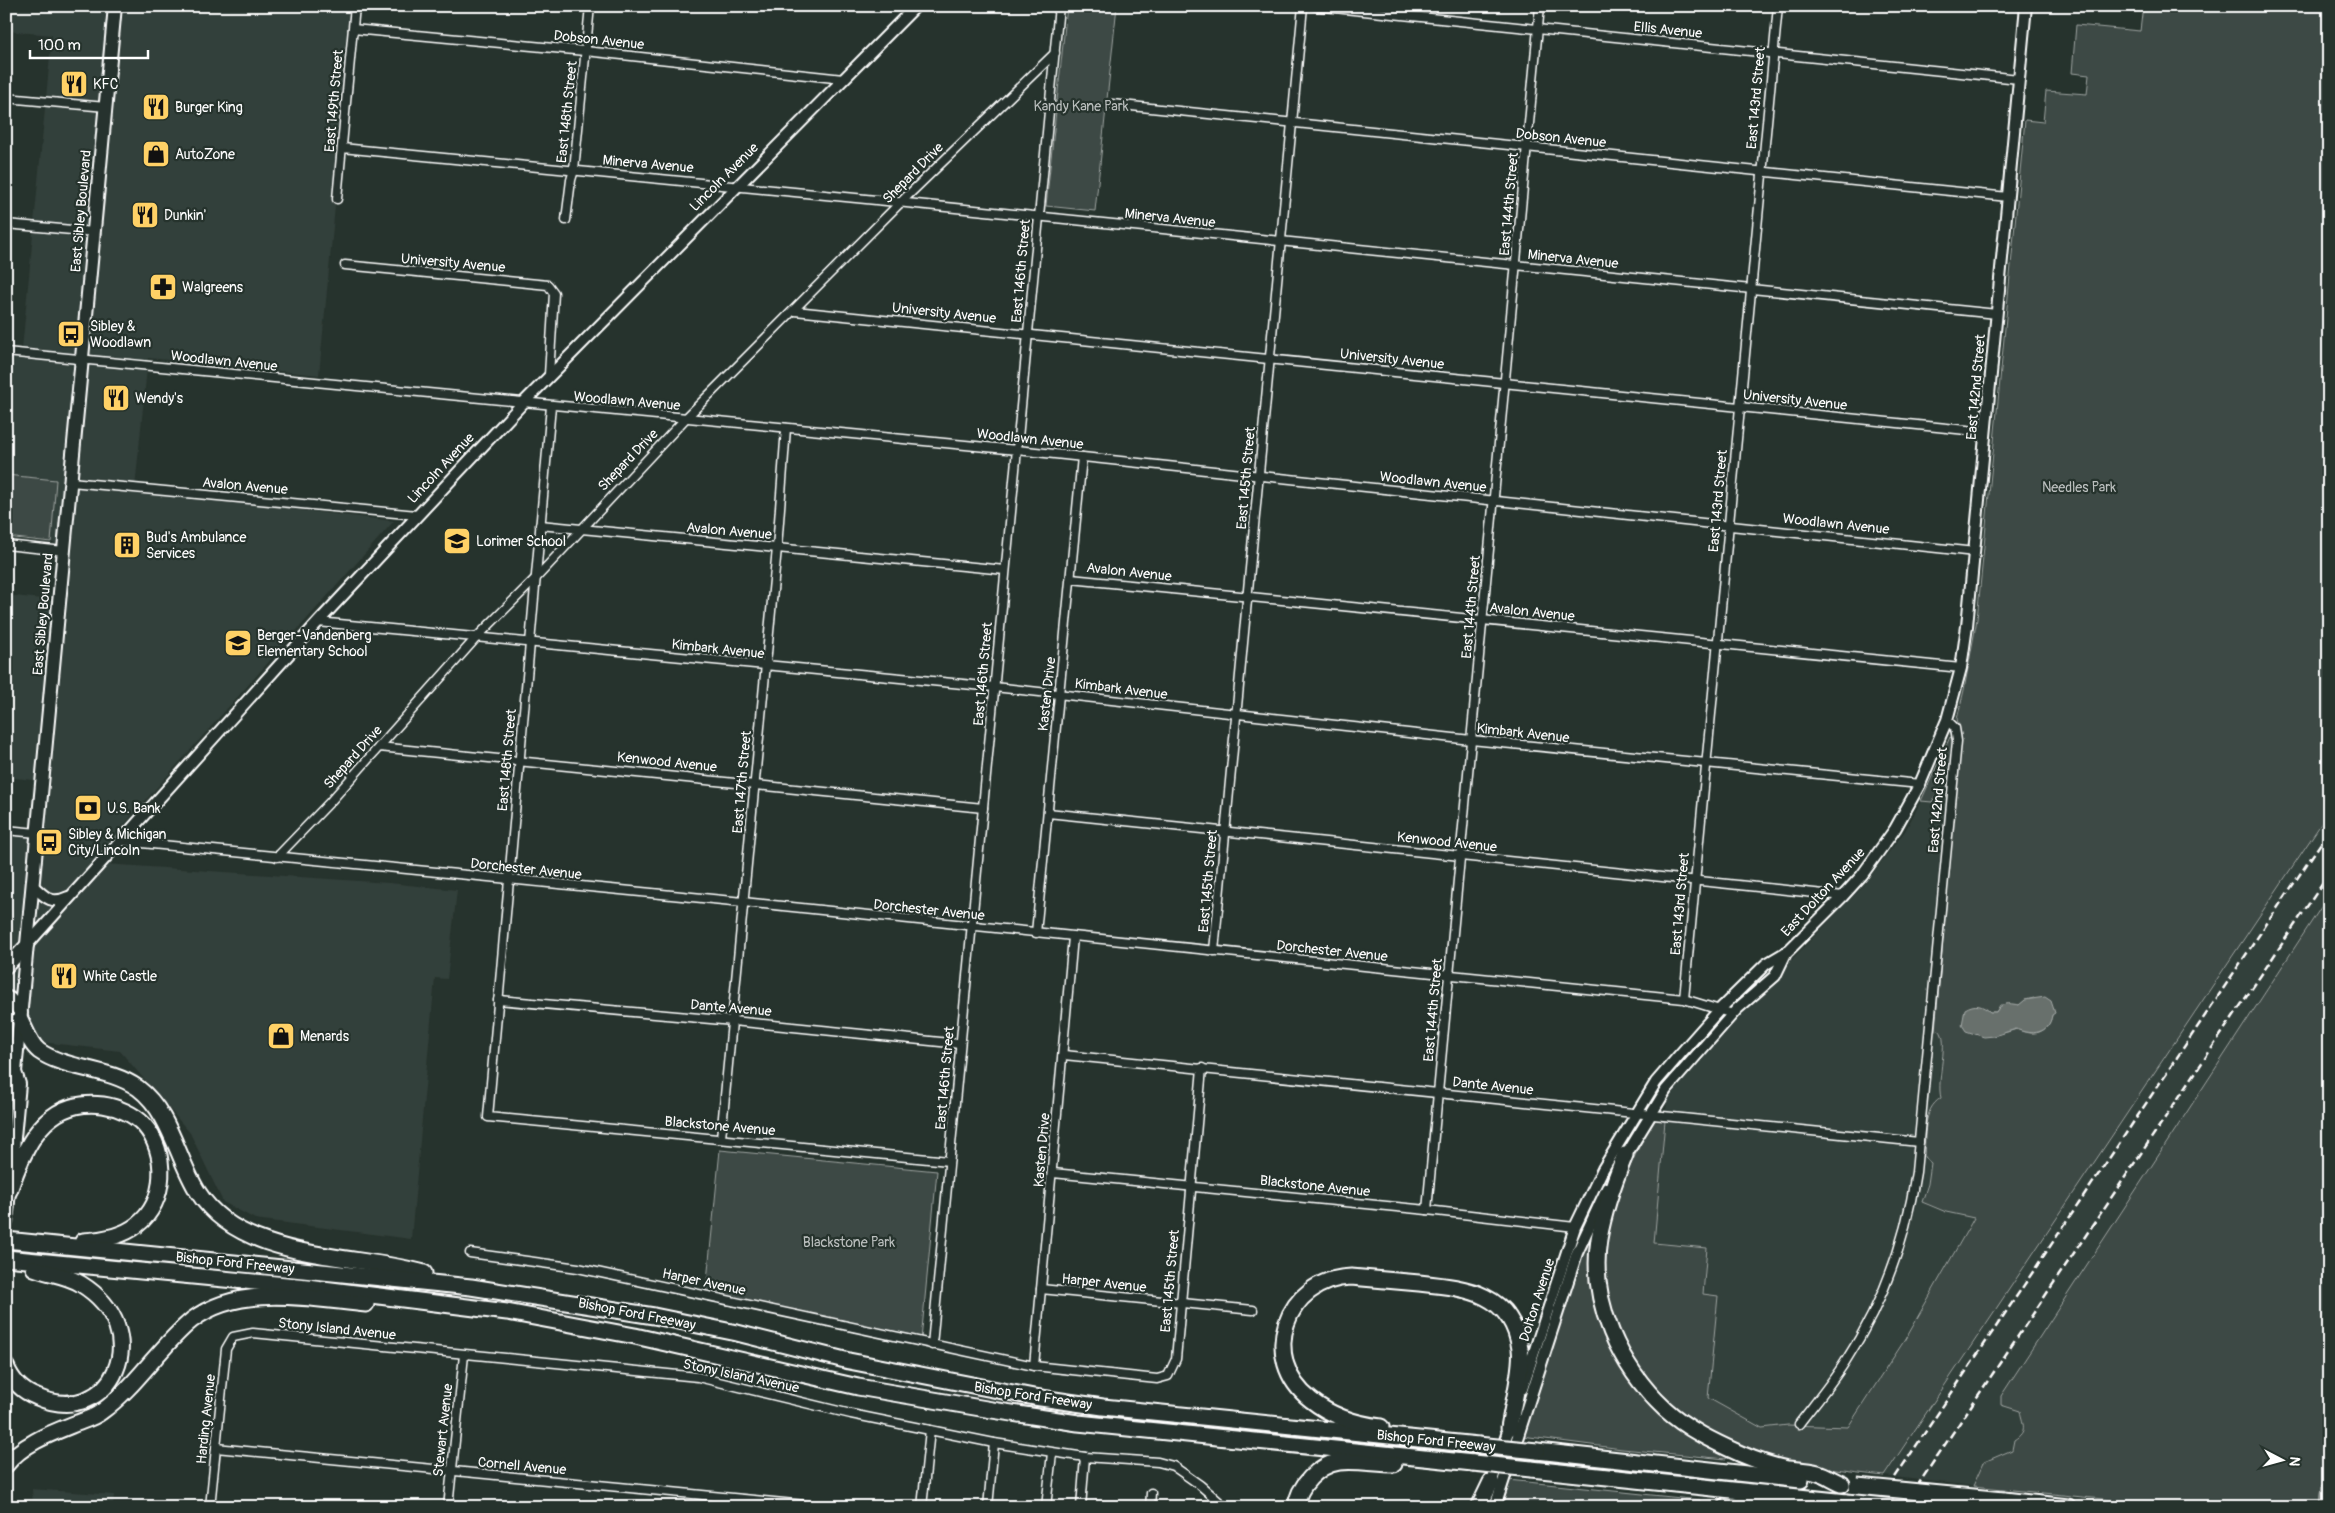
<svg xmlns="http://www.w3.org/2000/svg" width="2335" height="1513" font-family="Pangolin,sans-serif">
<rect width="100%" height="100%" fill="#26332d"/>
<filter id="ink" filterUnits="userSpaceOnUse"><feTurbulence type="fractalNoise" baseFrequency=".02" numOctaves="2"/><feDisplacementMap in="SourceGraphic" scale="10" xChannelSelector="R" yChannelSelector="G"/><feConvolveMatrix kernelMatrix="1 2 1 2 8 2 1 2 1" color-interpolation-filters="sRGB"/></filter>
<g filter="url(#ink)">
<!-- built -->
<g fill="#333f3a">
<path d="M6,6H354L319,375L148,358L135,488L198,494V498L394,521L90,863L389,883L457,890L447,979L435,978L411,1239L255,1219L223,1202L190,1133L120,1051L6,1038V825L29,827L33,780L6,777V595L51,600L57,544L51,542L56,480L6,475V348L22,349L52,35L6,31Z"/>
<path d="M1935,797L1948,798L1927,1030H1939L1943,1034L1944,1040L1943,1062L1939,1073L1942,1098L1928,1184L1924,1193L1927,1205L1946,1212L1974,1218L1904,1341L1848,1427L1788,1425L1762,1428L1707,1398L1718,1296L1703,1294L1707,1248L1654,1243L1667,1100L1685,1074L1729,1024L1861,888L1905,831L1921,801L1932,802Z"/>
<path d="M2329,812V895L2230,1047L2020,1411L2025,1428L2022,1435L2014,1440L2012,1450L1984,1462L1973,1486L1884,1476Z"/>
<path d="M32,1489L114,1495L113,1507H33Z"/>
</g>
<!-- green -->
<g fill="#3e4944" stroke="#9ea4a2" fill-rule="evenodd">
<path d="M1067,6H1117L1095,211L1046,206Z"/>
<path d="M2143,6H2329V812L1884,1476C1806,1467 1743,1459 1678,1411C1663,1399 1648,1387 1637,1372C1629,1361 1625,1345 1620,1333C1603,1293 1600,1258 1612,1215C1619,1191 1629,1168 1640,1145C1643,1140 1643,1133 1646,1128C1648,1125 1652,1122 1655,1120L1665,1121L1654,1243L1707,1248L1703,1294L1718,1296L1708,1398L1762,1428L1788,1425L1848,1427L1904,1341L1974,1218L1946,1212L1922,1202L1928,1184L1931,1163L1924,1157C1926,1137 1922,1109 1941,1098C1936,1079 1950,1040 1939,1030L1935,1031L1961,734L1957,719L1964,690L1977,619L2025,120L2043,122L2046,91L2087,94L2089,75L2072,73L2076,25L2140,31ZM2034,998L2052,1015C2049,1034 2032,1037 2017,1029L1994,1036L1985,1008L1990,1012H1996L2000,1005H2020L2025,1000Z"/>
<path d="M6,475L56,480L51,542L6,537Z"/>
<path d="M1950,737L1954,740L1948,798L1935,797L1932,802L1921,801Z"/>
<path d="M2329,895V1479L2321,1486L2319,1507H2182L1973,1486L1984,1462L2012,1450L2014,1440C2028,1431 2023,1425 2020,1411L2001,1405V1396Z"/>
<path d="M720,1150L937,1171L921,1340L706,1291Z"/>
<path d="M1597,1219L1593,1272L1631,1380L1729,1454L1726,1459L1622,1449L1522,1436L1582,1255Z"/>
<path d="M1508,1480L1700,1500L1699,1503L1674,1507H1499Z"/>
</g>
<!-- water -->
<g fill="#67706c" stroke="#a4a9a7">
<path d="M2045,997L2051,1001L2055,1013L2052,1015C2049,1034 2032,1036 2016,1029L1994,1036L1984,1037L1966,1031L1962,1025L1965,1009C1975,1003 1982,1005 1990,1012H1996C2002,1002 2008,1003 2019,1005L2025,1000Z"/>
<path d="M2329,1479V1507H2319L2321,1486Z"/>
</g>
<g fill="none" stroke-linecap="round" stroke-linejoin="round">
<!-- minor casing -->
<g stroke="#fff" stroke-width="11">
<g id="minor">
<path d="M1315,6L2019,79"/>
<path d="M353,29L585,51L843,79"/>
<path d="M6,98L106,107"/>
<path d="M1112,104L2008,197"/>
<path d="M342,148C894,200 1445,258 1997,314"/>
<path d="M337,199L355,6"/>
<path d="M566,220L571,180L574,170L590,6"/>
<path d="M6,224L94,232"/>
<path d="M345,265L548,285L554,293L549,375"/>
<path d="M795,311L1986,432"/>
<path d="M6,352L1017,450L1975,552"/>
<path d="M551,406L488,1117L949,1161"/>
<path d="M71,482L417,515"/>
<path d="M540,525L1005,570"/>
<path d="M6,545L64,551"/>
<path d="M1071,579L1961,668"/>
<path d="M318,622L994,687L1471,740L1920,784"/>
<path d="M379,747L983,808"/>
<path d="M1048,813L1843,896"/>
<path d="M6,830L37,833"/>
<path d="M121,841L743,902L1684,999L1733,1014"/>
<path d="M277,857L330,802L476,638L536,578L685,419L900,203L1055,53"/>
<path d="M1036,933L1082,457"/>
<path d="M1214,951L1303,6"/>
<path d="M1684,999L1778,6"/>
<path d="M498,1000L733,1021L960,1044"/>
<path d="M1064,1055L1919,1142"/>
<path d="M721,1138L777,548L786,428"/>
<path d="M1053,1173L1427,1210L1575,1227"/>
<path d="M1427,1210L1540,6"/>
<path d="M470,1253L578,1268L1034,1366L1157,1379L1168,1376L1176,1359L1202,1068"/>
<path d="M1041,1289L1253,1310"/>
<path d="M932,1345L1059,6"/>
<path d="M1034,1366L1073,937"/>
<path d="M1799,1424C1815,1403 1831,1384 1845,1362C1883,1304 1906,1240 1916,1172L1957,741L1955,728L1947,720"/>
<path d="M216,1448L826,1507"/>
<path d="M210,1507L226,1349L233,1337L253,1333L698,1377L851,1414L994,1443L1085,1457L1158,1462L1173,1466L1200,1485L1225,1507"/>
<path d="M448,1507L464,1355"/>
<path d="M922,1507L930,1430"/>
<path d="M988,1507L994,1443"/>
<path d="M1046,1507L1052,1453"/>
<path d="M1081,1507L1085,1457"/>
<path d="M1150,1507L1151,1493"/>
</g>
</g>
<!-- tertiary casing -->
<g stroke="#fff" stroke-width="14">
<g id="tertiary">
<path d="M33,886C45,897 51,905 68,897"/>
<path d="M27,945L318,622L523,403L916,6"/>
<path d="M1623,1160L1666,1090L1737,1009L1775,976L1787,951"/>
<path d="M1522,1389L1575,1227L1603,1169L1656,1082L1681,1053L1720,1009L1766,964L1788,951L1843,896L1862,875L1895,829L1920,784L1947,720L1961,668L1967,626L2026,6"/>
<path d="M1490,1487L1511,1422"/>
<path d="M1495,1507L1577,1253L1607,1188"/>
</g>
</g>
<!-- primary casing -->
<g stroke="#fff" stroke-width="16">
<g id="primary">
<path d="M6,967L27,945"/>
<path d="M6,997L10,999L21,1013"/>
<path d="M6,1095L7,1087L15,1072"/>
<path d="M6,1223L19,1084L15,1072L115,6"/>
</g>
</g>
<!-- motorway casing -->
<g stroke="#fff" stroke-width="19">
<g id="motorway">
<path d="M20,1019C25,1029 30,1044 39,1051C66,1070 108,1067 138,1088C171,1113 177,1159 198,1192C242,1262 354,1253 424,1273"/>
<path d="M1625,1155C1614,1182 1604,1210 1599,1239C1589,1302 1620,1367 1665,1409C1687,1429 1714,1442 1741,1454C1755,1460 1772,1466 1788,1469C1797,1470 1808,1470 1818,1473C1826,1475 1834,1481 1842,1484"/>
<path d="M9,1191C25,1146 45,1097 103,1105C117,1107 134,1114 144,1125C168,1152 167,1202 137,1225C122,1237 102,1240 83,1241"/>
<path d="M6,1240L471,1287L654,1316L737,1333L849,1361L1034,1397L1103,1407L1478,1445"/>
<path d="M6,1258L307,1287L507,1312L635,1336L858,1387L992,1410L1078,1423L1473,1463"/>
<path d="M6,1366C12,1381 21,1391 37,1397C112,1429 157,1331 81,1284C67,1275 49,1274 34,1268"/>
<path d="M1381,1427C1356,1424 1331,1416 1311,1400C1258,1359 1285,1279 1351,1277C1373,1279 1396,1281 1419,1283C1466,1288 1512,1292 1520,1349C1523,1367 1512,1407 1509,1428"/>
<path d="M1537,1451L1801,1480"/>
<path d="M6,1465C23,1443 52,1433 77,1423C85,1420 95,1417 101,1412C136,1387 159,1347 192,1320C240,1283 311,1299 366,1304"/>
<path d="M1531,1469L1847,1502"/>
<path d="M2004,1500L2068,1507"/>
<path d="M1296,1507C1298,1486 1318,1465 1339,1462C1356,1460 1377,1464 1394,1464"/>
<path d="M1479,1507L1491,1482"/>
<path d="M1726,1507L1742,1505H1809"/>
</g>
</g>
<!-- minor -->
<use href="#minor" stroke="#26332d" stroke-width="8"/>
<!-- tertiary -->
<use href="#tertiary" stroke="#26332d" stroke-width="10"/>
<!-- primary -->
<use href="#primary" stroke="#26332d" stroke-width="12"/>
<!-- motorway -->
<use href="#motorway" stroke="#26332d" stroke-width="15"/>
<!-- rail -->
<g stroke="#fff" stroke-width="2.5" stroke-dasharray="8 4" stroke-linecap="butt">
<path d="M1875,1507L2329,831"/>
<path d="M1903,1507L2329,874"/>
</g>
<!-- motorway-bridge casing -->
<g stroke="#fff" stroke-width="19" stroke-linecap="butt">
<g id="motorway-bridge">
<path d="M1478,1445L1537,1451"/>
<path d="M1473,1463L1531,1469"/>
<path d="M1857,1486L2004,1500"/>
<path d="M1847,1502L1893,1507"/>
</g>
</g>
<!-- motorway-bridge -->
<use href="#motorway-bridge" stroke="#26332d" stroke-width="15"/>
</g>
</g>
<!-- icons -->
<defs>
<g id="restaurant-square" transform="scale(1.4375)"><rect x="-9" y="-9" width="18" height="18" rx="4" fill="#ffd166" stroke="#26332d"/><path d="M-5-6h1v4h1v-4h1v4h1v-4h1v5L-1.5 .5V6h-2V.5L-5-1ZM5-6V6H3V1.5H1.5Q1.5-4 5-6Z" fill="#111"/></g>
<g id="shop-square" transform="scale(1.4375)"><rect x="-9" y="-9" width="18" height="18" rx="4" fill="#ffd166" stroke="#26332d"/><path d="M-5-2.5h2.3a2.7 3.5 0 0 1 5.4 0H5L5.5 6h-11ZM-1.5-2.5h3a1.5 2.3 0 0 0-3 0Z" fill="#111"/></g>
<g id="pharmacy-square" transform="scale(1.4375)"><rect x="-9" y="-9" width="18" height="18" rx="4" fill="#ffd166" stroke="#26332d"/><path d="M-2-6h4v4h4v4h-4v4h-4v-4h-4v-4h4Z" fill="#111"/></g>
<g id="bus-square" transform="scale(1.4375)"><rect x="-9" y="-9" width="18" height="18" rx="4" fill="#ffd166" stroke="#26332d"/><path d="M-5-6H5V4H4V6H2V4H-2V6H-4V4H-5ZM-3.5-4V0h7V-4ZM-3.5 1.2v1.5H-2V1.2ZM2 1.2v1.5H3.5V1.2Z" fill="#111"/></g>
<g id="school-square" transform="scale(1.4375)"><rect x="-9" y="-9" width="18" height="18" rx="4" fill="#ffd166" stroke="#26332d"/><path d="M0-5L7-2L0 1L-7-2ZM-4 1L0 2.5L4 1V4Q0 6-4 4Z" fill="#111"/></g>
<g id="building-square" transform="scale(1.4375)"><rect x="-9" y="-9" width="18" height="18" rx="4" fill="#ffd166" stroke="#26332d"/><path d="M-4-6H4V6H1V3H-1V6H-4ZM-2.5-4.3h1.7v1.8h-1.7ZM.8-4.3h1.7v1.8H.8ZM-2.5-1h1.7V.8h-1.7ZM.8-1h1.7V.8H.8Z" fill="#111"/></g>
<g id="bank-square" transform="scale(1.4375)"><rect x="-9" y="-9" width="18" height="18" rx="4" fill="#ffd166" stroke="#26332d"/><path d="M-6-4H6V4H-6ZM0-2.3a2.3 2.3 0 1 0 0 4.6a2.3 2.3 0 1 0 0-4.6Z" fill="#111"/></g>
</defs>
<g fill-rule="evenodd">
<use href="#restaurant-square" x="74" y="84"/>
<use href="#restaurant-square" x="156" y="107"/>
<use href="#shop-square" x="156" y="154"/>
<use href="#restaurant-square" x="145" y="215"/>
<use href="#pharmacy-square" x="163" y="287"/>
<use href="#bus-square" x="71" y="334"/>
<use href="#restaurant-square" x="116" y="398"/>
<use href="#school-square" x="457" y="541"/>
<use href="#building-square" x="127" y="545"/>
<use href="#school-square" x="238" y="643"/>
<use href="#bank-square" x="88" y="808"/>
<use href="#bus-square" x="49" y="842"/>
<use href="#restaurant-square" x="64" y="976"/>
<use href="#shop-square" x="281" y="1036"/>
</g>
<g text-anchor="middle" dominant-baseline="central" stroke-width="4.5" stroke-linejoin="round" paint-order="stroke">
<!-- street labels -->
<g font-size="14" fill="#fff" stroke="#26332d">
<text transform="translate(1668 30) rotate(6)">Ellis Avenue</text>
<text transform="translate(599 40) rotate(6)">Dobson Avenue</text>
<text transform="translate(1756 98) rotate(-85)">East 143rd Street</text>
<text transform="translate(334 101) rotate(-85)">East 149th Street</text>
<text transform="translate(567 112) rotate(-84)">East 148th Street</text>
<text transform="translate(1561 138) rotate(6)">Dobson Avenue</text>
<text transform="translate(648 164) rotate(5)">Minerva Avenue</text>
<text transform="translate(913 173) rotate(-45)">Shepard Drive</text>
<text transform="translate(724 177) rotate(-45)">Lincoln Avenue</text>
<text transform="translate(1509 204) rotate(-85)">East 144th Street</text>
<text transform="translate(81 211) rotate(-85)">East Sibley Boulevard</text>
<text transform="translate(1170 218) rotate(6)">Minerva Avenue</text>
<text transform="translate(1573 259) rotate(6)">Minerva Avenue</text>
<text transform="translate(453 263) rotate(5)">University Avenue</text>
<text transform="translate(1021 271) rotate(-85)">East 146th Street</text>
<text transform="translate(944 313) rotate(6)">University Avenue</text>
<text transform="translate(1392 359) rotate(6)">University Avenue</text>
<text transform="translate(224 361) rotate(6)">Woodlawn Avenue</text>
<text transform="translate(1976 387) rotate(-85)">East 142nd Street</text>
<text transform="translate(1795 400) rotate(6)">University Avenue</text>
<text transform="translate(627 401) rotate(5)">Woodlawn Avenue</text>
<text transform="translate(1030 439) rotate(6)">Woodlawn Avenue</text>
<text transform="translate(628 460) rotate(-46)">Shepard Drive</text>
<text transform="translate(441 468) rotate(-47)">Lincoln Avenue</text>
<text transform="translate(1246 478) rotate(-85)">East 145th Street</text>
<text transform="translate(1433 482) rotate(6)">Woodlawn Avenue</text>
<text transform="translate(245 486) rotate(5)">Avalon Avenue</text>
<text transform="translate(1718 501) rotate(-85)">East 143rd Street</text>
<text transform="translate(1836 524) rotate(6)">Woodlawn Avenue</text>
<text transform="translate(729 531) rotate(5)">Avalon Avenue</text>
<text transform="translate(1129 572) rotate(6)">Avalon Avenue</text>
<text transform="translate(1471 607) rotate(-85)">East 144th Street</text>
<text transform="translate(1532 612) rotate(6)">Avalon Avenue</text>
<text transform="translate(43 614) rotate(-85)">East Sibley Boulevard</text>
<text transform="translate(718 649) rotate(6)">Kimbark Avenue</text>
<text transform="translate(983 674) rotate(-85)">East 146th Street</text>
<text transform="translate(1121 689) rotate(7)">Kimbark Avenue</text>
<text transform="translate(1047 694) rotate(-84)">Kasten Drive</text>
<text transform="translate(1523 733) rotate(6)">Kimbark Avenue</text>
<text transform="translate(353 757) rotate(-48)">Shepard Drive</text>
<text transform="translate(507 760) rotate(-85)">East 148th Street</text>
<text transform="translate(667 762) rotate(6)">Kenwood Avenue</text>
<text transform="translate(742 782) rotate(-85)">East 147th Street</text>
<text transform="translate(1938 800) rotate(-85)">East 142nd Street</text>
<text transform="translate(1447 842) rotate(6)">Kenwood Avenue</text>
<text transform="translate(526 869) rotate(6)">Dorchester Avenue</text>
<text transform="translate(1208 881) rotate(-85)">East 145th Street</text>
<text transform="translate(1823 892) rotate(-47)">East Dolton Avenue</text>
<text transform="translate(1680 904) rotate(-85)">East 143rd Street</text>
<text transform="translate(929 910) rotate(6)">Dorchester Avenue</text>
<text transform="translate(1332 951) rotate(6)">Dorchester Avenue</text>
<text transform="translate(731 1008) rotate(5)">Dante Avenue</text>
<text transform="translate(1433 1010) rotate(-85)">East 144th Street</text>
<text transform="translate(945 1078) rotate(-85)">East 146th Street</text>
<text transform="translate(1493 1086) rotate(6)">Dante Avenue</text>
<text transform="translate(720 1126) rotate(5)">Blackstone Avenue</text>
<text transform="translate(1042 1150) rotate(-85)">Kasten Drive</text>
<text transform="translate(1315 1186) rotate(6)">Blackstone Avenue</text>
<text transform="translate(235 1263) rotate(6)">Bishop Ford Freeway</text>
<text transform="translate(1170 1281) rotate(-85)">East 145th Street</text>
<text transform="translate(704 1282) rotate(12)">Harper Avenue</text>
<text transform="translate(1104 1283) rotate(6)">Harper Avenue</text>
<text transform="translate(1537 1300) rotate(-72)">Dolton Avenue</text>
<text transform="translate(637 1314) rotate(11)">Bishop Ford Freeway</text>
<text transform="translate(337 1329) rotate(6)">Stony Island Avenue</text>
<text transform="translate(741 1376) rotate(12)">Stony Island Avenue</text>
<text transform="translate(1033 1396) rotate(9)">Bishop Ford Freeway</text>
<text transform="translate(206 1419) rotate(-84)">Harding Avenue</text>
<text transform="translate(443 1430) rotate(-84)">Stewart Avenue</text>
<text transform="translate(1436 1441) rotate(6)">Bishop Ford Freeway</text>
<text transform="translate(522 1466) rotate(5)">Cornell Avenue</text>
</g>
<!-- poi labels -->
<g font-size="14" fill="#fff" stroke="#26332d" text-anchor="start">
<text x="93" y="84">KFC</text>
<text x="175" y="107">Burger King</text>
<text x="175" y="154">AutoZone</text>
<text x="164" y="215">Dunkin'</text>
<text x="182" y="287">Walgreens</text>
<text x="90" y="326">Sibley &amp;<tspan x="90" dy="16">Woodlawn</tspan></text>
<text x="135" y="398">Wendy's</text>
<text x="146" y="537">Bud's Ambulance<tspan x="146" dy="16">Services</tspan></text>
<text x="476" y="541">Lorimer School</text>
<text x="257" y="635">Berger-Vandenberg<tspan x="257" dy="16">Elementary School</tspan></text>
<text x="107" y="808">U.S. Bank</text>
<text x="68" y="834">Sibley &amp; Michigan<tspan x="68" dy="16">City/Lincoln</tspan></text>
<text x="83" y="976">White Castle</text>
<text x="300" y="1036">Menards</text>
</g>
<!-- park labels -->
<g font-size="14" fill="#bbbfbe" stroke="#26332d">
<text x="1081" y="106">Kandy Kane Park</text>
<text x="2079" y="487">Needles Park</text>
<text x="849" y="1242">Blackstone Park</text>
</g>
</g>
<!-- margin -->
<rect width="2335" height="1513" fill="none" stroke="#26332d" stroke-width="25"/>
<rect x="12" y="12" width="2310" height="1488" fill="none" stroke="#fff" stroke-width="2" filter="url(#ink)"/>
<!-- north arrow -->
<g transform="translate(2282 1460) rotate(96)" stroke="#26332d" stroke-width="4" paint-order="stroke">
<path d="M0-4L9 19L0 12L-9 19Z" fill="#ffffff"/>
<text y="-8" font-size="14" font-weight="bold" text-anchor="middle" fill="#ffffff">N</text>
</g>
<!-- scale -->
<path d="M30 50v8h118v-8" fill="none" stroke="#ffffff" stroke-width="2.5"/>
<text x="38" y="50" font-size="15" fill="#ffffff" stroke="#26332d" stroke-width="4" paint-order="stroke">100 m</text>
</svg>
